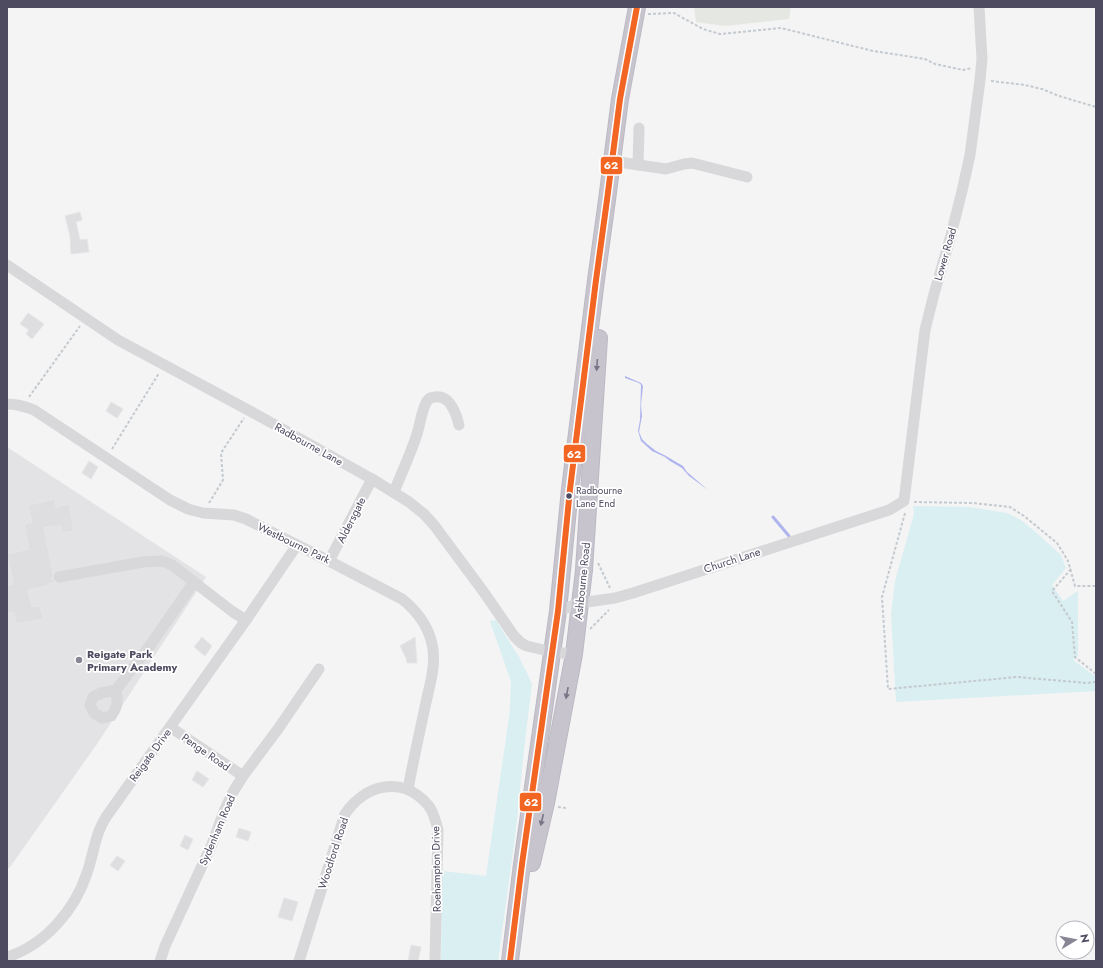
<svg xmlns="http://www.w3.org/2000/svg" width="1103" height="968" font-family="Jost,sans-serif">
<rect width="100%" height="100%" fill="#f4f4f4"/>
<!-- commercial -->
<path fill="#e5e8e2" d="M694,7H791L789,19L725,26L696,22Z"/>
<!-- education -->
<path fill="#e3e2e4" d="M7,447L206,577L97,744L10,867L7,869Z"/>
<!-- green -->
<g fill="#d9eff2">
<path d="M913,506L969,507L1007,513L1021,520L1040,536L1061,555L1066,568L1052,585L1063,601L1078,591V656L1073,660L1096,677V691L896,702L891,614L895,581L914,514Z"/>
<path d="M496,620L519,657L527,673L532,684L525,741L516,829L498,961H441L442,871L486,876L510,710L511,682L490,621Z"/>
</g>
<!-- water -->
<path fill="#afb4ee" d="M625,376L641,383L643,386L641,405L642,416L639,432L642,439L647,444L656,451L666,456L683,466L687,472L708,490L689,476L682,468L670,461L665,457L652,451L641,441L638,431L640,420L641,385L639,383L625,378Z"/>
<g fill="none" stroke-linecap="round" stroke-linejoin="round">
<!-- stream -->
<path stroke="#afb4ee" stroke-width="3" d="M773,517L789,536"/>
</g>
<!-- building -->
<g fill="#dedddf" stroke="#e6e5e7">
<path d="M80,212L82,220L76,222L80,240L87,239L89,252L71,254L70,236L65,216Z"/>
<path d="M28,313L44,324L32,339L26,334L29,330L20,324Z"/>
<path d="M111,402L123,409L117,418L106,411Z"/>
<path d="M89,461L98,467L91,479L82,473Z"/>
<path d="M55,499L56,507L69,504L74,531L62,533L60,525L44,528L53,574L52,579L55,583L48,584V586L28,590L32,607L40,606L43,619L16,624L14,612L7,613V585L13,584L7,554L29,549L24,524L32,522L28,505Z"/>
<path d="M202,637L212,646L205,656L194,647Z"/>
<path d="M415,637L417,663H407L406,658L400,646Z"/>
<path d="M197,771L209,779L203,787L192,780Z"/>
<path d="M239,828L251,832L248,841L236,837Z"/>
<path d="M185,835L193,839L188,850L180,846Z"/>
<path d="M117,856L125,861L118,871L110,865Z"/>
<path d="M284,898L298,902L292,921L278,917Z"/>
<path d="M411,945L421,947L418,961H408Z"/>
</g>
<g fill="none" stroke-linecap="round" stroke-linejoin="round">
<!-- highway casing -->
<g stroke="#bbb9c3" stroke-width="18">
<g id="highway">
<path d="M532,863L546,803L574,654L584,570L599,338"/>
<path d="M510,961L522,864L558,611L570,489L596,280L607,200L620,99L637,7"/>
</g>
</g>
<!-- path -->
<g stroke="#c4cacf" stroke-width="2" stroke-dasharray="3 2" stroke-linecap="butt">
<path d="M648,14L674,13L703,29L720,34L781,28L873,51L925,59L935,64L963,70L972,68"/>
<path d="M991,81L1025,85L1042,89L1059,96L1096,107"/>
<path d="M29,397L80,326"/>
<path d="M112,449L159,373"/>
<path d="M914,502L973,503L1010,507L1024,516L1057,543L1062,551L1068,561L1075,586H1096"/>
<path d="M209,503L223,480L221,453L244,418"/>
<path d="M905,513L882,597L888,689L1017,677L1087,683L1096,682"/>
<path d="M598,563L610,588"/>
<path d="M1071,569L1052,591L1072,622L1075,657L1096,674"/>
<path d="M590,629L609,610"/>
<path d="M558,807L566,808"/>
</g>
<!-- minor -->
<g stroke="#d8d7da" stroke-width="11">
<path d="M612,161L666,169L684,164L692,163L747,177"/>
<path d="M638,165L639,128"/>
<path d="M7,265L118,340L261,417L372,479L409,502L424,514L434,525L483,591L514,636L521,643L527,646L552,652L574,654"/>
<path d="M7,404C17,404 24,406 34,410L170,500L188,509L203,513L234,515L246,519L329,561L402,599C417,611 428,625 432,644C437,664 429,687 425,707C419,735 413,762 408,789"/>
<path d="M394,492C402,472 411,453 417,434C420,425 422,408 427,401C429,398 432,397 435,397C450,395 456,413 459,425"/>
<path d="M329,561L372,479"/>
<path d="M59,577L143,562L162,561L172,565L233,612L246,620"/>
<path d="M558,611L580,603L615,598L633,593L889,510L904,501L925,330L934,294L951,235L962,191L970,155L980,80L982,59L979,7"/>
<path d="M116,690C118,702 118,706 111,716L102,718L94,713L90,705L93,697L101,693L116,690L149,647L194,582"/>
<path d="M170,727L243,776"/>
<path d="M7,957C45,945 75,910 87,873C92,859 94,844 99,831C101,826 103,822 106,817L246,620L297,545"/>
<path d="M160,961L165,946L212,844L225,809L233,792L243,776L278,729L319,669"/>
<path d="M299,961L345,814C365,784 403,775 428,805C434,812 436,822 438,830L435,961"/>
</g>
<!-- highway -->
<use href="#highway" stroke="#c7c4ce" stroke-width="16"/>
<!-- bus-1 casing -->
<g stroke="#fff" stroke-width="9">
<path id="bus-1" d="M510,961L522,864L558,611L570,489L596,280L607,200L620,99L637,7"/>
</g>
<!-- bus-1 -->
<use href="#bus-1" stroke="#f26522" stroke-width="6"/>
</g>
<!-- one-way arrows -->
<defs><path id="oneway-solid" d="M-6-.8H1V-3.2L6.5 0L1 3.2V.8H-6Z"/></defs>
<g fill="#787586">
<use href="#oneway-solid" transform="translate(597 365) rotate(94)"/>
<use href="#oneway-solid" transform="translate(567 693) rotate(101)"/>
<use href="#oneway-solid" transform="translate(542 820) rotate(103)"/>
</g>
<!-- markers -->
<circle fill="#4e4a60" stroke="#fff" stroke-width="1.5" cx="569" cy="496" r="3.5"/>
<circle fill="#888694" stroke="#fff" stroke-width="1.5" cx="79" cy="660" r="4"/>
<g text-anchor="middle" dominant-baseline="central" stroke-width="3.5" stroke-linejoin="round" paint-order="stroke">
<!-- bus labels -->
<g font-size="10" fill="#4e4a60" stroke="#fff" text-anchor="start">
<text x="576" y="490">Radbourne<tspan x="576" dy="13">Lane End</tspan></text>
</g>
<!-- street labels -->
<g font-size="11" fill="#4e4a60" stroke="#fff">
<text transform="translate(945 254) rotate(-74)">Lower Road</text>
<text transform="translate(309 444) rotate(29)">Radbourne Lane</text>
<text transform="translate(351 520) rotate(-63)">Aldersgate</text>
<text transform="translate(294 543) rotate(26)">Westbourne Park</text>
<text transform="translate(732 560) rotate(-18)">Church Lane</text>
<text transform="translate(582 581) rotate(-84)">Ashbourne Road</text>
<text transform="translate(206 752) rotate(35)">Penge Road</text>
<text transform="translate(150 755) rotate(-54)">Reigate Drive</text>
<text transform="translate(217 830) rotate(-67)">Sydenham Road</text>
<text transform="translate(333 853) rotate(-72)">Woodford Road</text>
<text transform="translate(436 869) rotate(-91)">Roehampton Drive</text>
</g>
<!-- poi labels -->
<g font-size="11" font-weight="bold" fill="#4e4a60" stroke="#fff" text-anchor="start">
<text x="87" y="654">Reigate Park<tspan x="87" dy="13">Primary Academy</tspan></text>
</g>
</g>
<g stroke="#fff" stroke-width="1.5">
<rect x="600" y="156" width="23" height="19" rx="4" fill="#f26522"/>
<rect x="563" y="444" width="23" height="19" rx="4" fill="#f26522"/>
<rect x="519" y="792" width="23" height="20" rx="4" fill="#f26522"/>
</g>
<g font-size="11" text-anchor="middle" font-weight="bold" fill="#fff">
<text x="611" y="169">62</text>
<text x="574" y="458">62</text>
<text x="531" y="806">62</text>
</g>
<!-- border -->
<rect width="1103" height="968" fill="none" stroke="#4e4a60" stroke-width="16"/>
<!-- north arrow -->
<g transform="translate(1075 940) rotate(80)"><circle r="19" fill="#ffffff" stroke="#b8b7bf"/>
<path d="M0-3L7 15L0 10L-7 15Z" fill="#888694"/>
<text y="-6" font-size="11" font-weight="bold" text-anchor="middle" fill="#4e4a60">N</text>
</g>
</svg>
